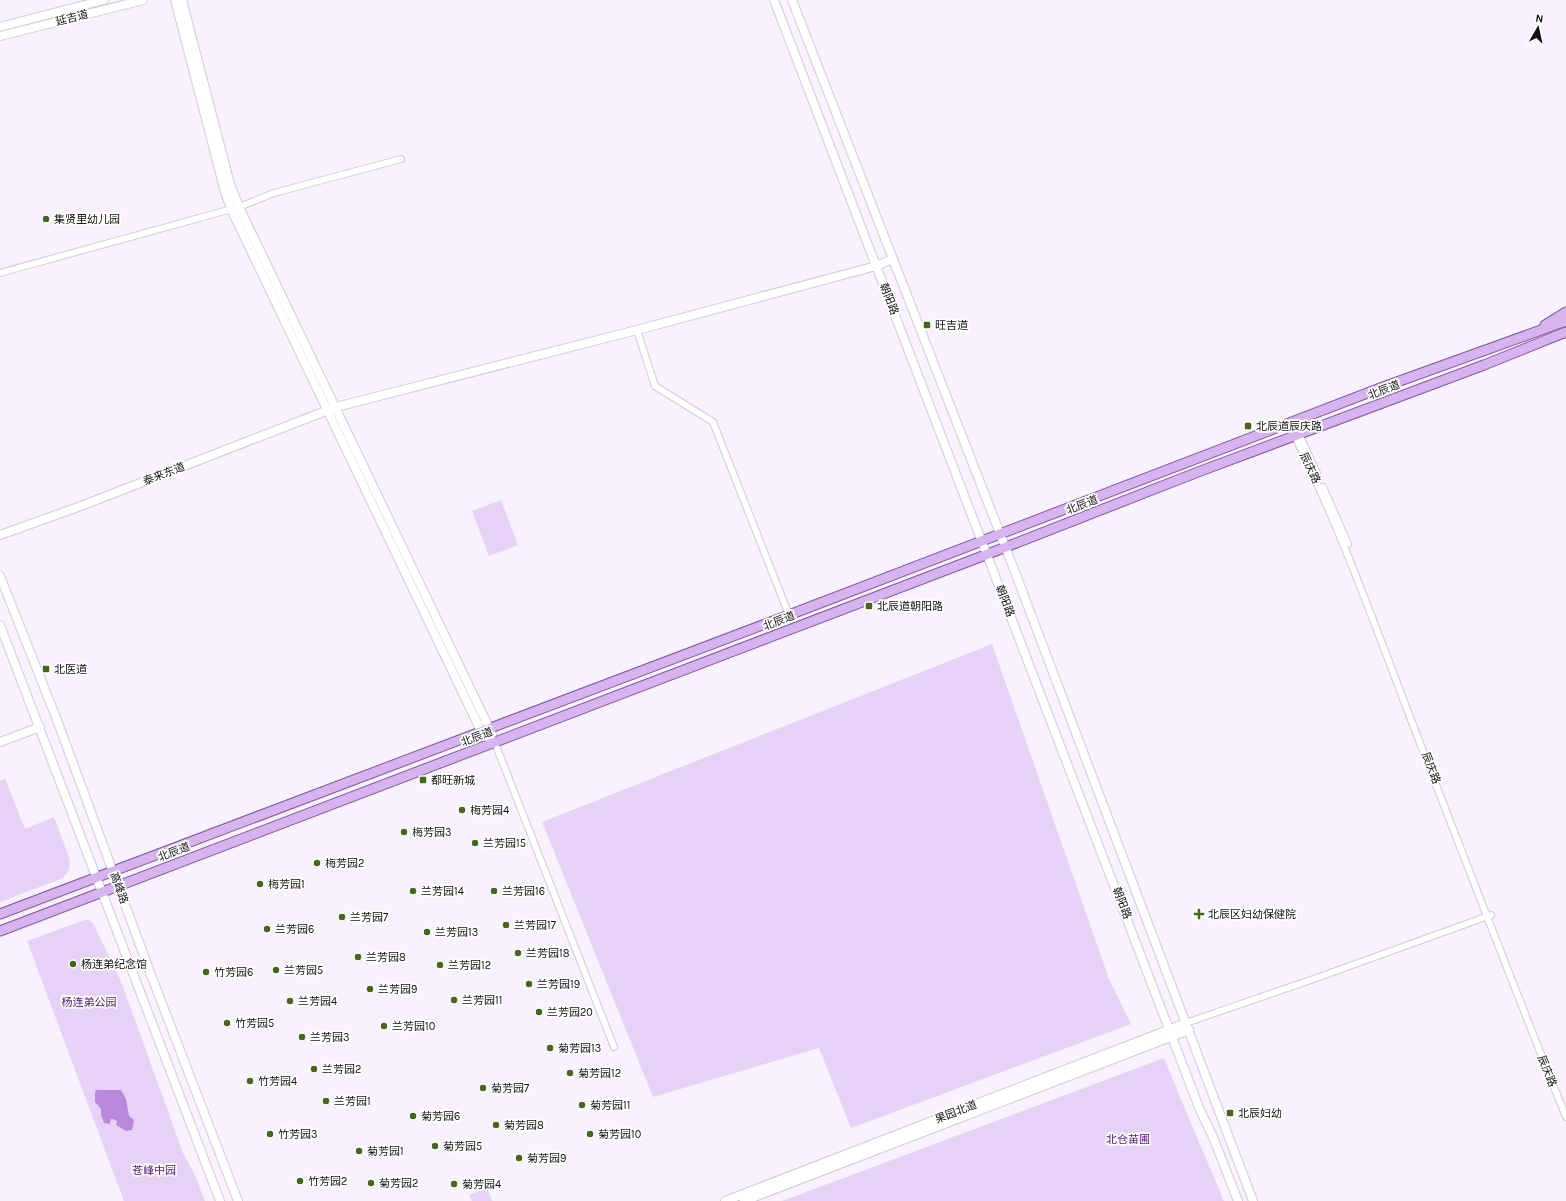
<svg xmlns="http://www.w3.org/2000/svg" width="1566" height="1201" font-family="Karla,'Noto Sans SC',sans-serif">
<rect width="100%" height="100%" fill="#f8f1fe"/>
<!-- green -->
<g fill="#e6d2f6">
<path d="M501,500L518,545L489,556L472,511Z"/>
<path d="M992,644L1109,979L1131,1024L851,1128L819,1048L653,1097L542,822Z"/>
<path d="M5,779L25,829L54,817L70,860L69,870L63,878L0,902V781Z"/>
<path d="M85,920H89L93,923L122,984L183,1153L194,1173L205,1201H124L27,941Z"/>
<path d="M1164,1058C1183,1106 1204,1153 1224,1201H782Z"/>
<path d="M487,1188L492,1201H472L469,1195Z"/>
</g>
<!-- water -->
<path fill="#b988db" d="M97,1090H121L126,1099L129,1116L134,1120L132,1130L126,1131L116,1125L117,1121L113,1119H111L110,1124L104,1123L101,1115V1109L95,1102V1092Z"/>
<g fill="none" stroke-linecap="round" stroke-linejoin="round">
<!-- street casing -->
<g stroke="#d1cad6" stroke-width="8">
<g id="street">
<path d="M0,273L239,207L274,193L401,159"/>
<path d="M637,330L655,386L713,422L789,615"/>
<path d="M1293,421L1317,473"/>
<path d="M1288,423C1334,513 1369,609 1405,704C1458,842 1511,980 1566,1117"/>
<path d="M1323,487L1348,544"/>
<path d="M495,743L614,1047"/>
<path d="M1186,1023L1322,976L1491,915"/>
</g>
</g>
<!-- secondary casing -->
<g stroke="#d1cad6" stroke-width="10">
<g id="secondary">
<path d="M175,0L225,192L231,209L481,731L495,743"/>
<path d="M182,0L230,184L239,207L492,734"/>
<path d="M774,0L1200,1110L1213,1137L1238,1201"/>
<path d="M792,0L1015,572L1253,1201"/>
<path d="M0,27L104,0"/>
<path d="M0,36L143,0"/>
<path d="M0,535L81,506L336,407L637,330L876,266L893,259"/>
<path d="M0,576L57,720L151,975L238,1201"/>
<path d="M0,625L220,1201"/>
<path d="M0,742L40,727"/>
<path d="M725,1201L1186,1023"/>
<path d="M744,1201L1189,1030"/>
</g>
</g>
<!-- primary casing -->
<g stroke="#805a9b" stroke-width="11">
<g id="primary">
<path d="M1545,325L1566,312"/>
<path d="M0,914L789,615L1383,387L1566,321"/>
<path d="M0,931L988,554L1198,472L1484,365L1566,332"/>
</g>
</g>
<!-- street -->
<use href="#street" stroke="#fff" stroke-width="6"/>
<!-- secondary -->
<use href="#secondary" stroke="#fff" stroke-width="8"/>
<!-- primary -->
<use href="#primary" stroke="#d7b4ef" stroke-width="9"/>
</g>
<!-- markers -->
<g fill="#45661c" stroke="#fff" stroke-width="1.5">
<circle cx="46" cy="219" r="4"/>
<rect x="923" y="321" width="8" height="8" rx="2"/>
<rect x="1244" y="422" width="8" height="8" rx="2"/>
<rect x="865" y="602" width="8" height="8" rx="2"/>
<rect x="42" y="665" width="8" height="8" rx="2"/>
<rect x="419" y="776" width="8" height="8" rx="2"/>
<circle cx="462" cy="810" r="4"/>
<circle cx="404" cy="832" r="4"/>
<circle cx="475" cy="843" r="4"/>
<circle cx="317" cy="863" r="4"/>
<circle cx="260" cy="884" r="4"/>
<circle cx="413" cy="891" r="4"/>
<circle cx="494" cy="891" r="4"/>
<path d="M1197 908h4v4h4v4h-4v4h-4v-4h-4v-4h4z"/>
<circle cx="342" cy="917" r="4"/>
<circle cx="506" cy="925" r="4"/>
<circle cx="267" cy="929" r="4"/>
<circle cx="427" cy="932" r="4"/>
<circle cx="518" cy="953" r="4"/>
<circle cx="358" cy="957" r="4"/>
<circle cx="73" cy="964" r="4"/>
<circle cx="440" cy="965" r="4"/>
<circle cx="276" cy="970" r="4"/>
<circle cx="206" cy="972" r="4"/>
<circle cx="529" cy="984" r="4"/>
<circle cx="370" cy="989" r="4"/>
<circle cx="454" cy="1000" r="4"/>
<circle cx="290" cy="1001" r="4"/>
<circle cx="539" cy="1012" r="4"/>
<circle cx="227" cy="1023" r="4"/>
<circle cx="384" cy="1026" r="4"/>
<circle cx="302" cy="1037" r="4"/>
<circle cx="550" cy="1048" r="4"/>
<circle cx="314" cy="1069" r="4"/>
<circle cx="570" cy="1073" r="4"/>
<circle cx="250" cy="1081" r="4"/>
<circle cx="483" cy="1088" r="4"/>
<circle cx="326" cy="1101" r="4"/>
<circle cx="582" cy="1105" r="4"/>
<rect x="1226" y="1109" width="8" height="8" rx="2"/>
<circle cx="413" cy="1116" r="4"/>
<circle cx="496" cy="1125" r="4"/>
<circle cx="270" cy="1134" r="4"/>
<circle cx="590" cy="1134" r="4"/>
<circle cx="435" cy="1146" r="4"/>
<circle cx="359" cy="1151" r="4"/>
<circle cx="519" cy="1158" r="4"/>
<circle cx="300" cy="1181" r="4"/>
<circle cx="371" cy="1183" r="4"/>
<circle cx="454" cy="1184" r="4"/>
</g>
<g text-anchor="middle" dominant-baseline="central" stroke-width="3.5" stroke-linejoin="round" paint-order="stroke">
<!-- street labels -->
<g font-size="11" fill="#110f13" stroke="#fff">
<text transform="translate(72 18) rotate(-14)">延吉道</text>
<text transform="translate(889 299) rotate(69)">朝阳路</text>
<text transform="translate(1384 390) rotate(-21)">北辰道</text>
<text transform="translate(1310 468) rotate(65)">辰庆路</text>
<text transform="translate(164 474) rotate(-21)">泰来东道</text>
<text transform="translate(1082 505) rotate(-21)">北辰道</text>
<text transform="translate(1005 601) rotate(69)">朝阳路</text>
<text transform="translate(779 621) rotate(-21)">北辰道</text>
<text transform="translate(477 737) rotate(-21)">北辰道</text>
<text transform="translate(1431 768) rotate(69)">辰庆路</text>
<text transform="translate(174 852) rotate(-21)">北辰道</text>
<text transform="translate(119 888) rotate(70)">高峰路</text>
<text transform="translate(1122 903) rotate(69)">朝阳路</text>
<text transform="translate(1547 1071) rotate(68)">辰庆路</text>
<text transform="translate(956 1112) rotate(-21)">果园北道</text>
</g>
<!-- poi labels -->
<g font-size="11" fill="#110f13" stroke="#fff" text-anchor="start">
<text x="54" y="219">集贤里幼儿园</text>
<text x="935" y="325">旺吉道</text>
<text x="1256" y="426">北辰道辰庆路</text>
<text x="877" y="606">北辰道朝阳路</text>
<text x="54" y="669">北医道</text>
<text x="431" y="780">都旺新城</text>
<text x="470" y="810">梅芳园4</text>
<text x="412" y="832">梅芳园3</text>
<text x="483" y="843">兰芳园15</text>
<text x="325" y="863">梅芳园2</text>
<text x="268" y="884">梅芳园1</text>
<text x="421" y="891">兰芳园14</text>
<text x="502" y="891">兰芳园16</text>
<text x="1208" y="914">北辰区妇幼保健院</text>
<text x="350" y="917">兰芳园7</text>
<text x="514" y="925">兰芳园17</text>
<text x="275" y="929">兰芳园6</text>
<text x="435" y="932">兰芳园13</text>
<text x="526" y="953">兰芳园18</text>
<text x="366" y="957">兰芳园8</text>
<text x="81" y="964">杨连弟纪念馆</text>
<text x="448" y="965">兰芳园12</text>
<text x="284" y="970">兰芳园5</text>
<text x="214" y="972">竹芳园6</text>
<text x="537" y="984">兰芳园19</text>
<text x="378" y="989">兰芳园9</text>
<text x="462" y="1000">兰芳园11</text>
<text x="298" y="1001">兰芳园4</text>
<text x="547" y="1012">兰芳园20</text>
<text x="235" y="1023">竹芳园5</text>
<text x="392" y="1026">兰芳园10</text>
<text x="310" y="1037">兰芳园3</text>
<text x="558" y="1048">菊芳园13</text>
<text x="322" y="1069">兰芳园2</text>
<text x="578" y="1073">菊芳园12</text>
<text x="258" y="1081">竹芳园4</text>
<text x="491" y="1088">菊芳园7</text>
<text x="334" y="1101">兰芳园1</text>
<text x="590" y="1105">菊芳园11</text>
<text x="1238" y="1113">北辰妇幼</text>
<text x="421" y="1116">菊芳园6</text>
<text x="504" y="1125">菊芳园8</text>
<text x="278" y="1134">竹芳园3</text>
<text x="598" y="1134">菊芳园10</text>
<text x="443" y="1146">菊芳园5</text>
<text x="367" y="1151">菊芳园1</text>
<text x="527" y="1158">菊芳园9</text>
<text x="308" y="1181">竹芳园2</text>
<text x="379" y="1183">菊芳园2</text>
<text x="462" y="1184">菊芳园4</text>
</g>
<!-- park labels -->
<g font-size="11" fill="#541176" stroke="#fff">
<text x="89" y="1002">杨连弟公园</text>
<text x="1128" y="1139">北仓苗圃</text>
<text x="154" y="1170">苍峰中园</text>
</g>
</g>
<!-- north arrow -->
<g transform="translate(1538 28) rotate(9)" stroke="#ffffff" stroke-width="3" paint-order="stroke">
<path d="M0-3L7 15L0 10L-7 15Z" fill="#110f13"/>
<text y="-6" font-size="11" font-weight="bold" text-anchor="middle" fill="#110f13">N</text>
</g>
</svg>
